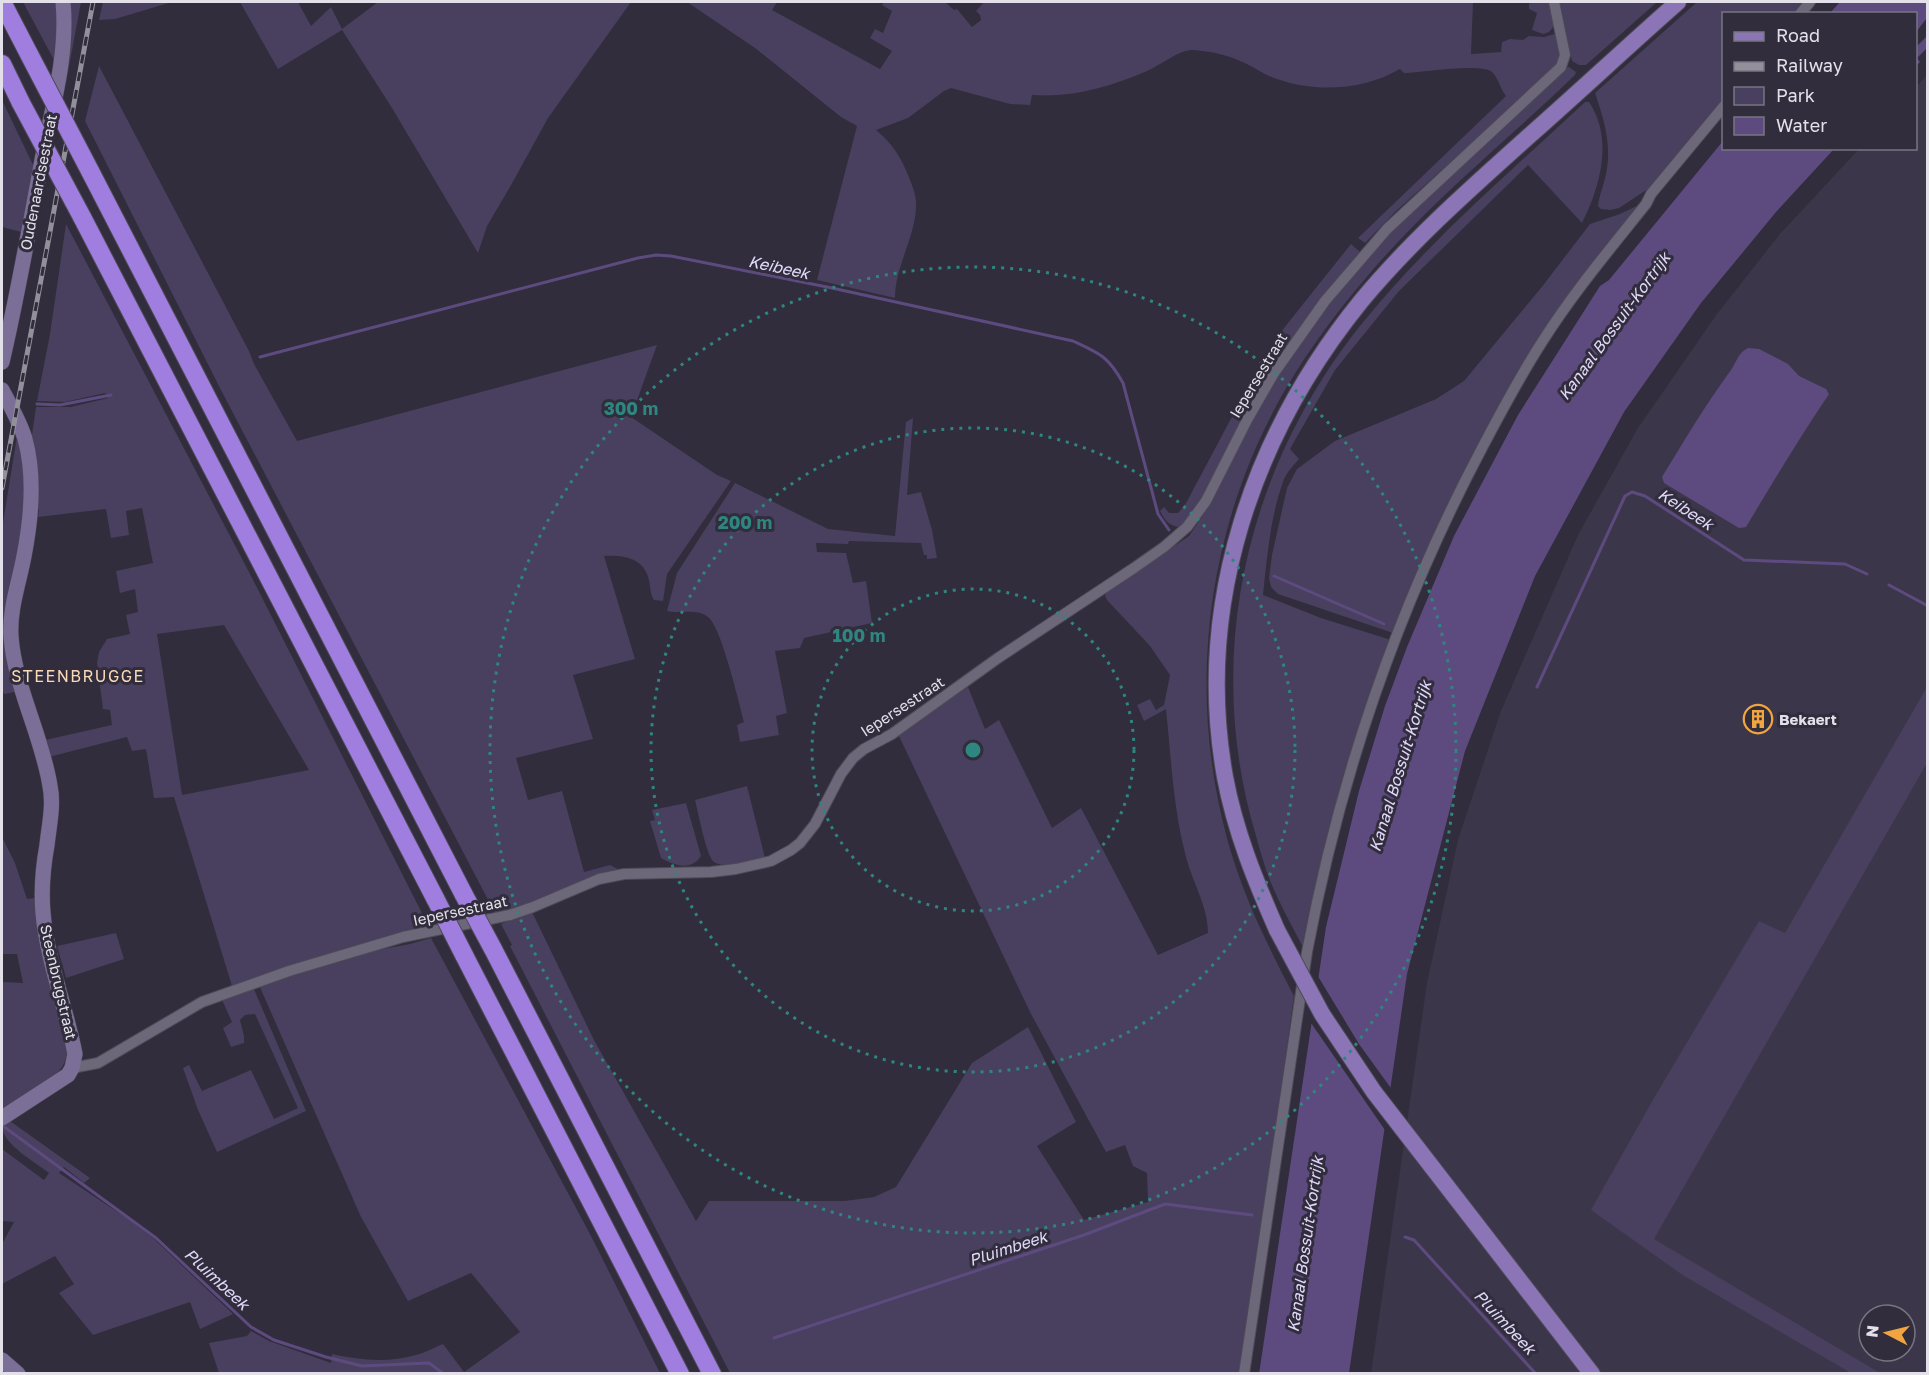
<svg xmlns="http://www.w3.org/2000/svg" width="1929" height="1375" font-family="'Golos Text',sans-serif">
<rect width="100%" height="100%" fill="#312d3c"/>
<!-- built -->
<path fill="#3c364b" fill-rule="evenodd" d="M1927,75V1373L1371,1374L1427,983L1458,840L1501,711L1578,535L1638,428L1717,314L1780,234L1859,149L1916,148V87ZM1869,1315H1905V1351H1869Z"/>
<!-- green -->
<g fill="#493f5e" fill-rule="evenodd">
<path d="M23,2H57L58,26L54,60Z"/>
<path d="M68,2H81L66,83L64,77Z"/>
<path d="M103,2H172L115,19L99,20Z"/>
<path d="M240,2H298L311,26L331,7L342,29L378,2H631L548,118L510,187L487,226L478,253L392,108L342,30L278,69Z"/>
<path d="M687,2H777L772,10L880,69L892,51L870,38L875,29L883,33L892,11L882,5L884,2H945L954,10L957,9L972,27L981,20L980,15L976,11L984,2H1473L1471,54L1501,52L1502,42L1510,39L1523,40L1529,36L1544,37L1555,34C1564,53 1560,62 1546,76L1396,211L1365,243L1358,238L1506,96C1500,89 1499,79 1492,72C1481,63 1424,72 1408,73H1404L1400,69C1364,90 1317,93 1277,79C1264,75 1253,66 1240,61C1225,54 1208,51 1192,50C1179,50 1159,66 1147,71C1110,87 1072,98 1032,95L1030,105L1010,104L951,88L944,91L908,118L876,130C891,142 901,157 908,175C912,185 917,196 916,207C915,238 895,267 895,298L817,280L857,126L841,117L755,48Z"/>
<path d="M1532,2H1552L1555,25L1549,32L1543,34L1532,30L1537,13L1529,9V4Z"/>
<path d="M1558,2H1657L1586,65H1579L1572,61Z"/>
<path d="M1697,2H1807L1797,13L1724,14L1723,102L1654,185L1619,208L1610,210L1601,209L1598,206C1599,195 1604,185 1606,174C1612,146 1604,119 1595,93Z"/>
<path d="M99,66L249,351L254,364L297,441L657,345L631,417L717,475L731,481L667,574L663,601L654,600C649,592 651,585 648,577C642,557 621,555 604,556L635,659L573,675L593,739L516,758L528,800L562,791L584,872L610,865L618,869L510,911L495,913L222,392L85,121Z"/>
<path d="M1569,67L1576,72L1575,75C1516,132 1452,184 1396,244C1349,295 1305,351 1273,412C1208,537 1190,681 1222,818C1236,881 1264,939 1294,996L1241,1373H730L510,946L512,945L501,924L532,912L594,1040L696,1221L709,1201H845L874,1197L896,1187L972,1063L1028,1027L1076,1122L1037,1146L1084,1220L1148,1202L1147,1173L1133,1166L1125,1145L1106,1152L1031,1014L898,734L968,687L985,729L999,720L1052,828L1081,808L1158,955L1208,933C1208,905 1191,880 1185,853C1173,806 1171,757 1166,709L1144,721L1137,705L1150,699L1156,710L1164,705L1170,675L1150,646L1107,600L1105,596L1107,591L1189,536L1213,500L1257,409L1283,365L1332,298L1402,220L1565,68Z"/>
<path d="M2,100L34,167L21,232L2,227Z"/>
<path d="M1585,102H1589C1614,139 1600,187 1582,223L1528,165L1399,291L1335,370L1290,449L1299,459C1293,466 1286,473 1283,482C1270,518 1267,558 1263,595L1321,618L1388,639L1390,643L1304,949C1292,926 1279,903 1269,878C1264,865 1260,850 1256,836C1202,656 1246,466 1364,321C1430,240 1509,173 1585,102Z"/>
<path d="M1641,204L1539,341L1393,633L1278,594L1271,587L1269,578L1272,555L1287,488L1297,469L1335,441L1436,399L1464,381L1541,288L1590,224L1620,214Z"/>
<path d="M66,224L249,572L428,925L232,986L174,797L154,798L146,749L132,751L127,737L49,757L45,740L112,725L110,710L103,709L97,663L99,652L107,639L130,634L126,615L138,612L135,589L120,593L116,571L153,563L142,508L126,511L129,535L111,538L106,509L38,517L39,510L36,506L31,442L36,407H71L108,398L105,393L65,402L37,401L50,334ZM224,625L309,770L182,795L157,634Z"/>
<path d="M1351,244L1360,252L1285,348L1263,382L1206,494L1187,521L1180,527C1168,526 1165,520 1160,511L1164,507L1169,513H1178L1185,505L1251,381L1284,328Z"/>
<path d="M913,418L907,495L921,492L932,530L937,558L927,559V555H924L921,543L849,541L848,544L816,543L817,552L846,553L853,583L866,581L872,623L804,638L800,648L775,651L787,713L776,716L779,735L740,742L737,725L744,722C739,703 721,626 708,617C697,608 679,614 667,611L677,573L735,483L828,529L895,536L906,422Z"/>
<path d="M17,436L24,470L25,500L23,528L10,591L18,691L5,694L2,692V529Z"/>
<path d="M1927,687V763L1654,1239L1880,1373H1851L1684,1276L1591,1210L1654,1098L1759,921L1785,933Z"/>
<path d="M747,786L765,858C753,861 724,869 714,862C706,856 698,811 695,800Z"/>
<path d="M686,803L701,856C691,871 675,866 661,858L650,821L655,820L652,810Z"/>
<path d="M2,837L15,863L27,899L36,898L68,1050C64,1082 26,1095 2,1110V982L23,983L17,954H2Z"/>
<path d="M116,933L124,959L66,978L57,946Z"/>
<path d="M431,938L590,1234L660,1373H219L209,1343L247,1336L251,1331L269,1341L331,1363L332,1354C359,1360 385,1363 412,1356C423,1354 433,1348 443,1344L464,1372L520,1332L471,1273L408,1301L361,1217L259,985L361,953L410,944Z"/>
<path d="M253,987L306,1111L217,1152L198,1110L183,1068L189,1065L202,1091L251,1070L274,1119L298,1108L255,1014L245,1015L240,1020L244,1036V1043L231,1047L223,1028L232,1022L222,1000Z"/>
<path d="M10,1121L90,1178L84,1183L64,1167L59,1173L125,1217L153,1238L233,1314L200,1329L190,1302L93,1335L59,1293L74,1284L55,1256L2,1284V1244L14,1222L2,1221V1149L44,1180L49,1173C36,1163 3,1144 2,1127Z"/>
</g>
<!-- water -->
<g fill="#5d4b80">
<path d="M1840,2H1927V18L1916,32V14L1830,13Z"/>
<path d="M1927,36V48L1917,58L1920,62L1916,66V47Z"/>
<path d="M1723,141L1724,148L1834,149L1776,212L1701,303L1624,412L1535,576L1465,751L1407,974L1349,1373L1259,1374L1326,927L1359,791L1385,706L1407,647L1454,536L1518,415L1600,286L1609,280Z"/>
<path d="M1748,348L1759,349L1788,364L1799,376L1826,389L1829,394C1800,437 1773,482 1746,527L1739,528L1664,483L1662,477C1684,441 1706,404 1731,370C1737,361 1738,353 1748,348Z"/>
</g>
<!-- pier -->
<path fill="#312d3c" d="M1316,973L1359,1044L1393,1091L1387,1133L1309,1020Z"/>
<g fill="none" stroke-linecap="round" stroke-linejoin="round">
<!-- stream -->
<g stroke="#5d4b80" stroke-width="3">
<path d="M260,357L638,258L656,255L671,256L832,288L1073,341C1099,353 1108,356 1123,383L1158,514L1169,530"/>
<path d="M37,404L60,405L111,395"/>
<path d="M1274,576L1384,624"/>
<path d="M1889,585L1928,606"/>
<path d="M1537,687L1625,496L1632,492L1645,496L1744,560L1845,564L1867,574"/>
<path d="M3,1126L156,1238L251,1327L274,1340L326,1357L362,1366L429,1363L444,1374"/>
<path d="M1405,1237L1414,1240L1536,1374"/>
<path d="M774,1338L1084,1235L1165,1204L1252,1215"/>
</g>
<!-- street casing -->
<g stroke="#4e4a57" stroke-width="12">
<g id="street">
<path d="M1800,14L1810,2"/>
<path d="M72,1068L98,1063L202,1002L289,971L403,937L510,915L533,907L599,879L624,874L711,872L736,869L771,861L791,850L800,843L815,824L841,774L853,758L864,749L892,734L998,658L1134,568L1164,547L1187,527L1206,501L1247,420L1274,373L1325,301L1387,229L1561,67L1565,55L1554,2"/>
<path d="M1244,1374L1307,952C1340,776 1398,607 1482,448C1501,412 1520,376 1542,342C1573,293 1610,249 1646,204L1651,194L1724,106"/>
</g>
</g>
<!-- secondary casing -->
<g stroke="#4e4a57" stroke-width="16">
<g id="secondary">
<path d="M2,362C18,294 30,224 43,155C53,105 68,53 63,2"/>
<path d="M2,390C10,405 20,422 25,439C35,475 31,520 24,556C19,583 9,610 11,637C15,688 42,735 50,786C54,805 49,826 47,845C43,867 41,890 43,913C47,961 66,1007 75,1054L72,1068L68,1075L2,1118"/>
<path d="M2,1360L18,1374"/>
</g>
</g>
<!-- primary casing -->
<g stroke="#4e4a57" stroke-width="18">
<g id="primary">
<path d="M1277,930C1255,880 1235,831 1225,777C1194,605 1253,434 1362,300C1412,240 1471,188 1529,136C1579,92 1628,46 1678,2"/>
<path d="M1432,1167L1592,1374"/>
</g>
</g>
<!-- highway casing -->
<g stroke="#4e4a57" stroke-width="20">
<g id="highway">
<path d="M2,2L30,56"/>
<path d="M2,64L21,103"/>
<path d="M90,171L464,895"/>
<path d="M82,217L436,900"/>
<path d="M493,949L712,1374"/>
<path d="M464,955L680,1374"/>
</g>
</g>
<!-- street -->
<use href="#street" stroke="#6c6879" stroke-width="10"/>
<!-- secondary -->
<use href="#secondary" stroke="#7b6f98" stroke-width="15"/>
<!-- primary -->
<use href="#primary" stroke="#8b75b6" stroke-width="16"/>
<!-- highway -->
<use href="#highway" stroke="#9f7edf" stroke-width="18"/>
<!-- rail casing -->
<g stroke="#93909c" stroke-width="5">
<path id="rail" d="M2,488L93,2"/>
</g>
<!-- rail -->
<use href="#rail" stroke="#312d3c" stroke-width="3" stroke-dasharray="9" stroke-linecap="butt"/>
<!-- primary-bridge casing -->
<g stroke="#4e4a57" stroke-width="18" stroke-linecap="butt">
<path id="primary-bridge" d="M1277,930L1322,1014L1374,1092L1432,1167"/>
</g>
<!-- highway-bridge casing -->
<g stroke="#4e4a57" stroke-width="20" stroke-linecap="butt">
<g id="highway-bridge">
<path d="M30,56L90,171"/>
<path d="M21,103L82,217"/>
<path d="M464,895L493,949"/>
<path d="M436,900L464,955"/>
</g>
</g>
<!-- primary-bridge -->
<use href="#primary-bridge" stroke="#8b75b6" stroke-width="16"/>
<!-- highway-bridge -->
<use href="#highway-bridge" stroke="#9f7edf" stroke-width="18"/>
</g>
<!-- distance rings -->
<g fill="none" stroke="#2f8681" stroke-width="3" stroke-dasharray="3 6">
<circle cx="973" cy="750" r="161"/>
<circle cx="973" cy="750" r="322"/>
<circle cx="973" cy="750" r="483"/>
</g>
<!-- icons -->
<defs>
<g id="building-ring" transform="scale(1.5)"><circle r="9.5" fill="#312d3c" stroke="#f1a540" stroke-width="1.5"/><path d="M-4-6H4V6H1V3H-1V6H-4ZM-2.5-4.3h1.7v1.8h-1.7ZM.8-4.3h1.7v1.8H.8ZM-2.5-1h1.7V.8h-1.7ZM.8-1h1.7V.8H.8Z" fill="#f1a540"/></g>
</defs>
<g fill-rule="evenodd">
<use href="#building-ring" x="1758" y="719"/>
</g>
<g text-anchor="middle" dominant-baseline="central" stroke-width="6" stroke-linejoin="round" paint-order="stroke">
<!-- street labels -->
<g font-size="15" fill="#e3e0ea" stroke="#312d3c">
<text transform="translate(38 182) rotate(-79)">Oudenaardsestraat</text>
<text transform="translate(1258 375) rotate(-59)">Iepersestraat</text>
<text transform="translate(902 706) rotate(-33)">Iepersestraat</text>
<text transform="translate(460 910) rotate(-12)">Iepersestraat</text>
<text transform="translate(59 982) rotate(77)">Steenbrugstraat</text>
</g>
<!-- poi labels -->
<g font-size="15" font-weight="bold" fill="#e3e0ea" stroke="#312d3c" text-anchor="start">
<text x="1779" y="719">Bekaert</text>
</g>
<!-- water labels -->
<g font-size="16" font-style="italic" fill="#e2d9fa" stroke="#312d3c">
<text transform="translate(779 267) rotate(12)">Keibeek</text>
<text transform="translate(1614 326) rotate(-54)">Kanaal Bossuit-Kortrijk</text>
<text transform="translate(1686 509) rotate(33)">Keibeek</text>
<text transform="translate(1400 766) rotate(-73)">Kanaal Bossuit-Kortrijk</text>
<text transform="translate(1305 1244) rotate(-82)">Kanaal Bossuit-Kortrijk</text>
<text transform="translate(1008 1248) rotate(-18)">Pluimbeek</text>
<text transform="translate(217 1279) rotate(43)">Pluimbeek</text>
<text transform="translate(1505 1322) rotate(47)">Pluimbeek</text>
</g>
<!-- neighbourhood labels -->
<g font-size="16" letter-spacing="1.5" fill="#fbdab6" stroke="#312d3c">
<text x="78" y="676">STEENBRUGGE</text>
</g>
</g>
<circle cx="973" cy="750" r="9" fill="#2f8681" stroke="#312d3c" stroke-width="3"/>
<g font-size="18" text-anchor="middle" font-weight="bold" fill="#2f8681" stroke="#312d3c" stroke-width="6" stroke-linejoin="round" paint-order="stroke">
<text x="631" y="415">300 m</text>
<text x="745" y="529">200 m</text>
<text x="859" y="642">100 m</text>
</g>
<!-- border -->
<rect width="1929" height="1375" fill="none" stroke="#e3e0ea" stroke-width="6"/>
<!-- legend -->
<rect x="1722" y="12" width="195" height="138" fill="#312d3c" stroke="#787582" stroke-width="1.5"/>
<rect x="1734" y="32" width="30" height="9" fill="#8b75b6" stroke="#787582" stroke-width="1.5"/>
<text x="1776" y="42" font-size="18" fill="#e3e0ea">Road</text>
<rect x="1734" y="62" width="30" height="9" fill="#93909c" stroke="#787582" stroke-width="1.5"/>
<text x="1776" y="72" font-size="18" fill="#e3e0ea">Railway</text>
<rect x="1734" y="87" width="30" height="18" fill="#493f5e" stroke="#787582" stroke-width="1.5"/>
<text x="1776" y="102" font-size="18" fill="#e3e0ea">Park</text>
<rect x="1734" y="117" width="30" height="18" fill="#5d4b80" stroke="#787582" stroke-width="1.5"/>
<text x="1776" y="132" font-size="18" fill="#e3e0ea">Water</text>
<!-- north arrow -->
<g transform="translate(1887 1333) rotate(277)"><circle r="28" fill="#312d3c" stroke="#787582" stroke-width="1.5"/>
<path d="M0-4.5L10 22L0 15L-10 22Z" fill="#f1a540"/>
<text y="-9" font-size="16" font-weight="bold" text-anchor="middle" fill="#e3e0ea">N</text>
</g>
</svg>
